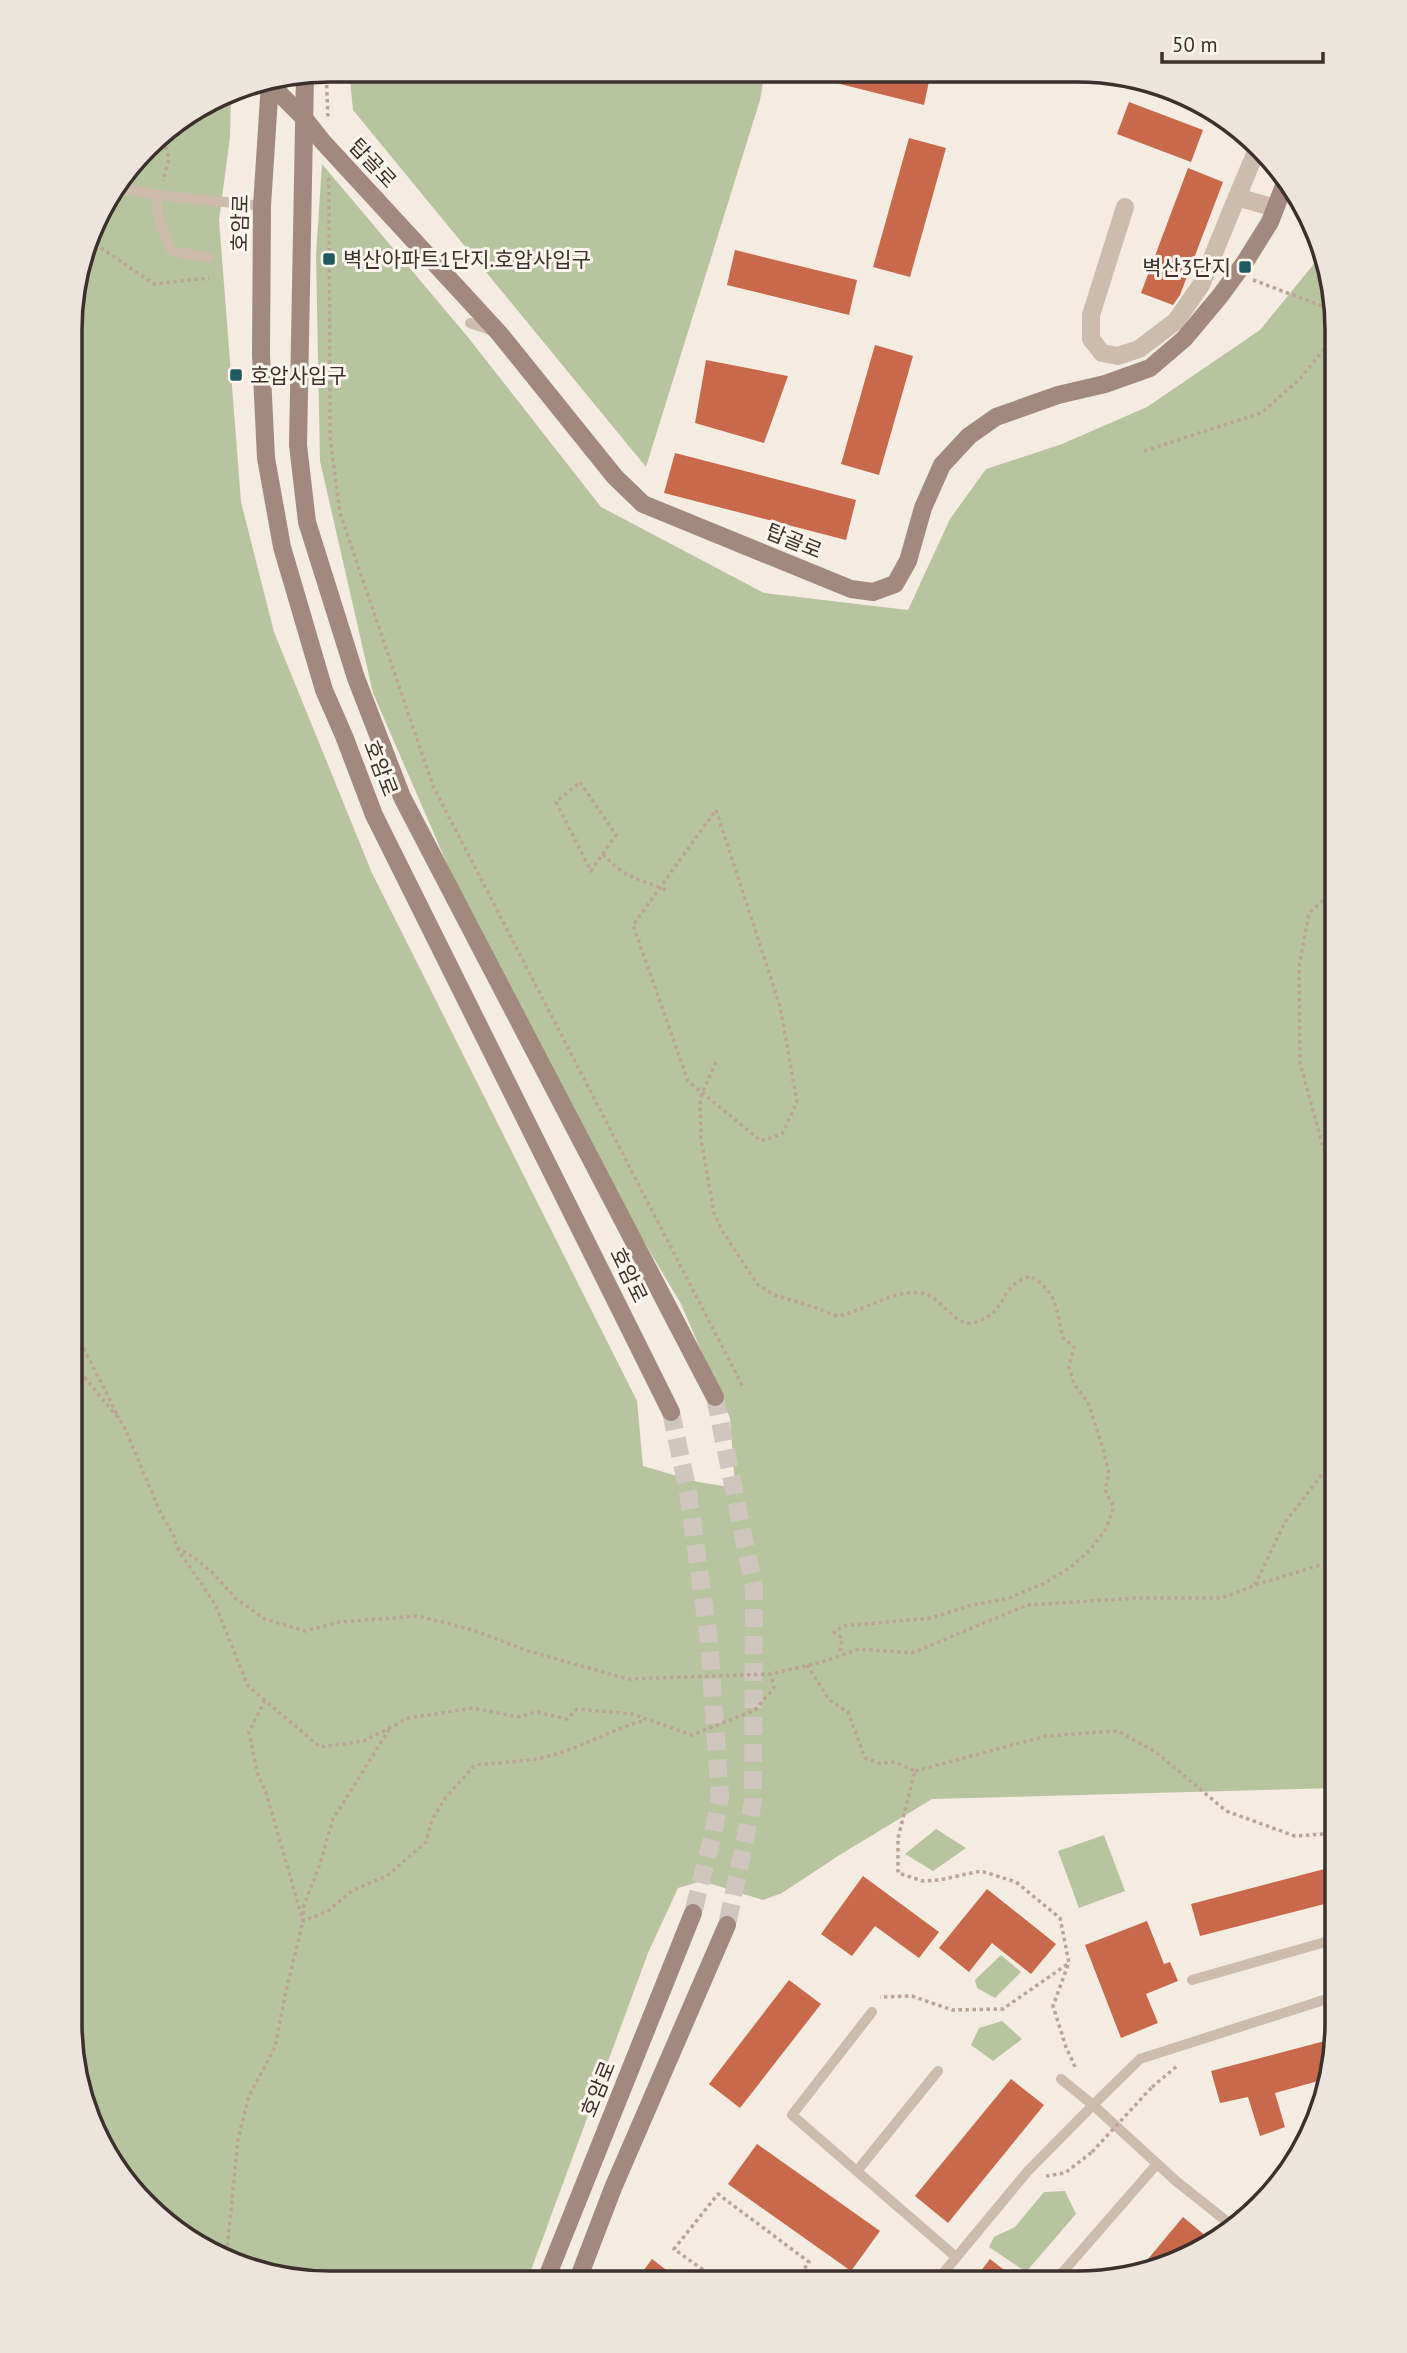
<svg xmlns="http://www.w3.org/2000/svg" width="1407" height="2353" font-family="'PT Sans','Noto Sans KR',sans-serif">
<rect width="100%" height="100%" fill="#f4ebe1"/>
<!-- green -->
<g fill="#b8c4a0">
<path d="M349,70L765,71L760,100L646,467L353,110Z"/>
<path d="M231,90L230,137L219,220L241,502L274,632L372,873L637,1401L643,1466L698,1482L735,1488L730,1418L681,1304L586,1144L487,956L373,693L320,461L316,255L322,164L467,336L601,507L764,593L908,610L950,519L986,469L1062,444L1147,407L1260,330L1322,254L1337,331L1336,1788L932,1799L838,1856L782,1893L763,1900L702,1881L678,1888L648,1953L527,2281H297L231,2263L172,2229L124,2181L90,2122L70,2022L72,297L97,215L159,135Z"/>
<path d="M936,1829L966,1848L933,1871L905,1854Z"/>
<path d="M1104,1835L1125,1891L1079,1908L1058,1851Z"/>
<path d="M1001,1955L1021,1972L995,1998L977,1988L975,1980Z"/>
<path d="M1002,2021L1022,2039L993,2061L971,2045L979,2028Z"/>
<path d="M1065,2191L1076,2214L1026,2272L989,2247L994,2237L1015,2227L1044,2192Z"/>
</g>
<!-- building -->
<g fill="#c8694b">
<path d="M817,71H826L931,72L924,105L816,78Z"/>
<path d="M1129,102L1203,130L1191,162L1117,134Z"/>
<path d="M909,138L946,148L910,277L873,267Z"/>
<path d="M1188,168L1223,182L1180,295L1173,305L1141,293Z"/>
<path d="M735,250L857,280L849,315L727,285Z"/>
<path d="M875,345L913,356L879,475L841,464Z"/>
<path d="M706,360L788,376L764,443L695,423Z"/>
<path d="M675,453L856,500L846,540L664,493Z"/>
<path d="M1336,1866V1901L1200,1936L1191,1904Z"/>
<path d="M863,1876L939,1932L919,1958L875,1926L852,1956L821,1934Z"/>
<path d="M987,1889L1056,1944L1031,1974L992,1943L969,1972L939,1948Z"/>
<path d="M1147,1921L1164,1964L1170,1962L1178,1981L1146,1994L1158,2023L1121,2038L1085,1945Z"/>
<path d="M789,1980L821,2004L740,2108L709,2084Z"/>
<path d="M1336,2038L1329,2078L1275,2093L1285,2127L1260,2136L1248,2097L1220,2103L1211,2071Z"/>
<path d="M1011,2079L1044,2105L948,2223L915,2196Z"/>
<path d="M757,2144L880,2231L851,2271L728,2184Z"/>
<path d="M1183,2217L1213,2242L1176,2263L1138,2271Z"/>
<path d="M652,2259L682,2282H635Z"/>
<path d="M990,2259L1021,2283H972Z"/>
</g>
<g fill="none" stroke-linecap="round" stroke-linejoin="round">
<!-- secondary-tunnel -->
<g stroke="#cfc6bd" stroke-width="18" stroke-dasharray="18 9" stroke-linecap="butt">
<path d="M715,1397L754,1588L753,1802L727,1925"/>
<path d="M671,1412L688,1492L709,1641L720,1797L713,1834L693,1913"/>
</g>
<!-- path -->
<g stroke="#b9a596" stroke-width="3.5" stroke-dasharray="3.5 3.5" stroke-linecap="butt">
<path d="M326,71L328,118"/>
<path d="M162,133L169,159L163,181"/>
<path d="M329,178L330,437L340,513L433,786L743,1387"/>
<path d="M89,240L154,284L209,278"/>
<path d="M1253,280L1333,310"/>
<path d="M1144,451L1261,413L1299,380L1337,333"/>
<path d="M580,782L616,835L591,871L556,802Z"/>
<path d="M716,810L780,1006L797,1102L782,1134L761,1141L688,1081L633,925Z"/>
<path d="M603,854C626,880 639,878 668,891"/>
<path d="M716,1062L700,1098L701,1139L714,1213L723,1232L757,1284L774,1295L811,1306L837,1316C863,1312 899,1286 925,1294C945,1300 955,1331 979,1321C1004,1311 1000,1295 1016,1283C1020,1280 1026,1278 1030,1276C1058,1292 1056,1310 1063,1338L1074,1347L1069,1367L1074,1384L1088,1402L1103,1449L1109,1473L1105,1490L1114,1507L1106,1529L1090,1550L1071,1567L1043,1584L1009,1598L968,1606L931,1618L843,1626L834,1632L842,1638L840,1655"/>
<path d="M1337,1284L1333,1264L1330,1172L1300,1063L1299,967L1309,913L1337,888"/>
<path d="M71,1323L119,1418"/>
<path d="M71,1361L123,1424L161,1514L174,1536L176,1547L195,1558L214,1574L235,1598L265,1619L305,1631L340,1622L418,1616L473,1630L525,1650L628,1679L771,1674L822,1662L859,1649L912,1653L1027,1605L1137,1598H1222L1255,1585L1337,1560"/>
<path d="M177,1548L215,1604L248,1686L320,1747L364,1741L409,1718L473,1708L518,1717L537,1712L567,1719L577,1709L632,1714L692,1735L755,1710L774,1688L771,1674"/>
<path d="M1255,1585L1285,1522L1325,1471L1337,1421"/>
<path d="M807,1665L829,1700L848,1712L865,1758L879,1763L896,1762L915,1771L898,1838V1873L923,1881L939,1880L981,1871L1016,1882L1060,1918L1069,1963L1003,2009L952,2010L912,1996L880,1997"/>
<path d="M265,1700L249,1732L257,1772L267,1796L303,1921L328,1911L352,1891L388,1875L426,1842L432,1820L446,1797L475,1765C495,1763 516,1762 536,1759C575,1752 608,1730 646,1720"/>
<path d="M915,1771L1046,1736L1118,1731L1157,1753L1226,1811L1295,1836L1336,1833"/>
<path d="M1068,1965L1053,2006L1066,2047L1076,2069"/>
<path d="M1152,2087L1177,2066"/>
<path d="M1046,2176L1065,2173L1092,2152"/>
<path d="M226,2260L238,2139L249,2096L275,2047L286,1991L303,1921L304,1905L320,1864L333,1819L390,1728"/>
<path d="M720,2282L674,2249L718,2194L809,2262L795,2282"/>
</g>
<!-- lane -->
<g stroke="#cdbbac" stroke-width="10">
<path d="M118,188L159,195"/>
<path d="M210,258L172,251C164,233 153,215 159,195L262,206"/>
<path d="M470,323L493,331"/>
<path d="M1192,1980L1336,1939"/>
<path d="M872,2012L792,2115L956,2257"/>
<path d="M1061,2079L1093,2105L1140,2059L1336,1996"/>
<path d="M857,2171L938,2071"/>
<path d="M1062,2273L1157,2164"/>
<path d="M935,2283L1027,2172L1093,2105L1176,2181L1225,2220L1237,2227"/>
</g>
<!-- street -->
<g stroke="#cdbbac" stroke-width="18">
<path d="M1258,147L1237,197L1275,208"/>
<path d="M1125,207L1091,315V339L1102,353L1118,356L1139,349L1176,321L1201,285L1237,197"/>
</g>
<!-- secondary -->
<g stroke="#a18a7d" stroke-width="18">
<path d="M305,75L298,445L307,522L356,678L402,797L715,1397"/>
<path d="M270,82L262,206L261,355L266,458L282,547L324,690L344,736L374,815L671,1412"/>
<path d="M270,84L304,118L323,142L499,333L615,477L643,504L851,589L873,592L895,584L908,561L923,508L942,465L969,436L996,417L1058,395L1105,384L1150,368L1184,339L1220,296L1245,262L1270,222L1287,178"/>
<path d="M545,2282L693,1913"/>
<path d="M577,2282L613,2188L727,1925"/>
</g>
<!-- path-bridge -->
<path stroke="#b9a596" stroke-width="3.5" stroke-dasharray="3.5 3.5" stroke-linecap="butt" d="M1092,2152L1152,2087"/>
</g>
<!-- markers -->
<g fill="#1f5a5e" stroke="#fbf5ee" stroke-width="2.5">
<rect x="322" y="252" width="14" height="14" rx="3.5"/>
<rect x="1238" y="260" width="14" height="14" rx="3.5"/>
<rect x="229" y="368" width="14" height="14" rx="3.5"/>
</g>
<g text-anchor="middle" dominant-baseline="central" stroke-width="6" stroke-linejoin="round" paint-order="stroke">
<!-- street labels -->
<g font-size="21" fill="#3b302b" stroke="#fbf5ee">
<text transform="translate(373 163) rotate(47)">탑골로</text>
<text transform="translate(240 223) rotate(-89)">호암로</text>
<text transform="translate(794 541) rotate(22)">탑골로</text>
<text transform="translate(381 768) rotate(69)">호암로</text>
<text transform="translate(629 1275) rotate(64)">호암로</text>
<text transform="translate(598 2089) rotate(-68)">호암로</text>
</g>
<!-- poi labels -->
<g font-size="21" fill="#3b302b" stroke="#fbf5ee" text-anchor="start">
<text x="343" y="259">벽산아파트1단지.호압사입구</text>
<text x="1231" y="267" text-anchor="end">벽산3단지</text>
<text x="250" y="375">호압사입구</text>
</g>
</g>
<!-- crop -->
<path d="M0 0H1407V2353H0ZM330 82H1077A248 248 0 0 1 1325 330V2023A248 248 0 0 1 1077 2271H330A248 248 0 0 1 82 2023V330A248 248 0 0 1 330 82Z" fill="#ece5de" fill-rule="evenodd"/>
<path fill="none" stroke="#3b302b" stroke-width="3.5" d="M330 82H1077A248 248 0 0 1 1325 330V2023A248 248 0 0 1 1077 2271H330A248 248 0 0 1 82 2023V330A248 248 0 0 1 330 82Z"/>
<!-- scale -->
<path d="M1162 52v10h161v-10" fill="none" stroke="#3b302b" stroke-width="3.5"/>
<text x="1172" y="52" font-size="21" fill="#3b302b" stroke="#fbf5ee" stroke-width="5" paint-order="stroke">50 m</text>
</svg>
